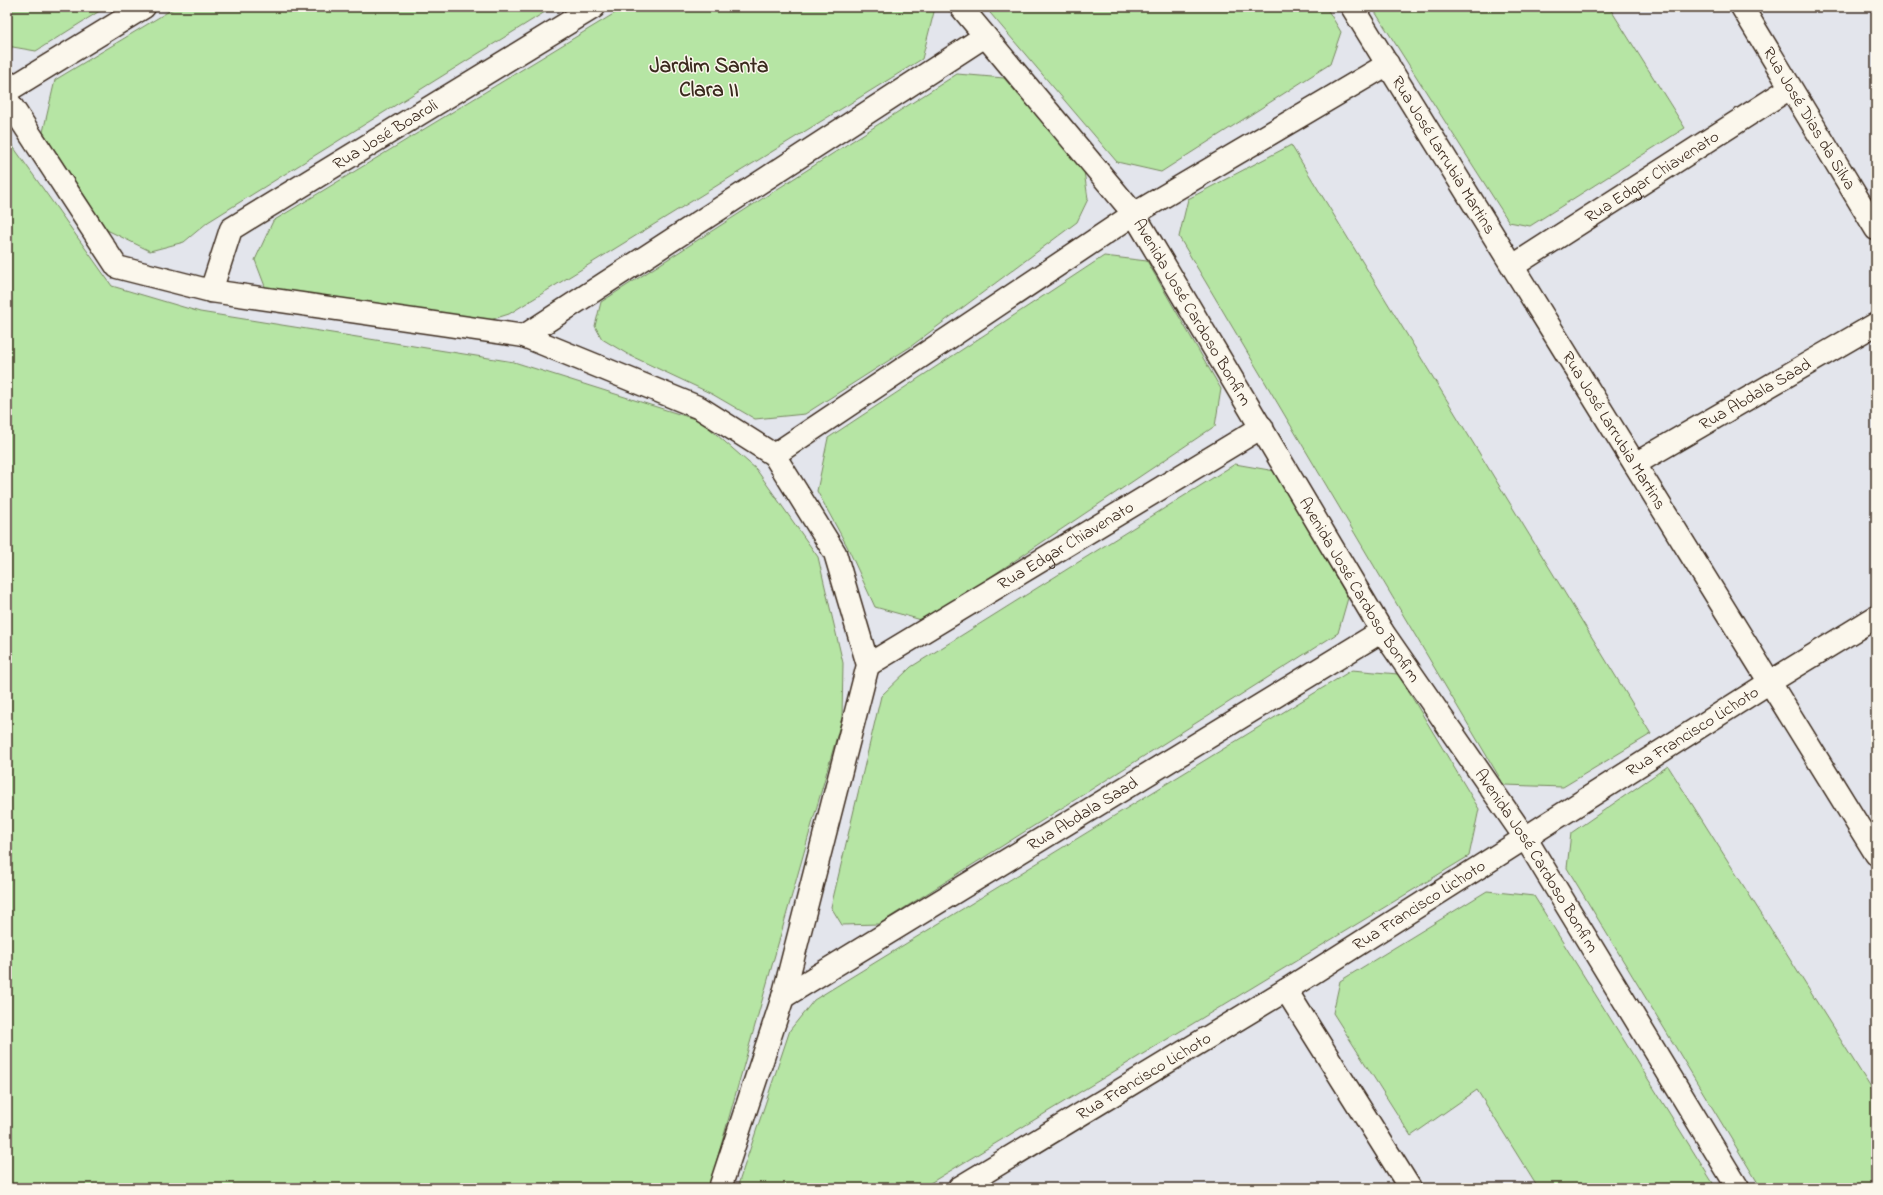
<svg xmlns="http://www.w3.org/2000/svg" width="1883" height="1195" font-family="'Indie Flower',sans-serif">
<rect width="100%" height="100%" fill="#e3e5ec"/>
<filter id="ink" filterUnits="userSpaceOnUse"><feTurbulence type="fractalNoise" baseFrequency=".025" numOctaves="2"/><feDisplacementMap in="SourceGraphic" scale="8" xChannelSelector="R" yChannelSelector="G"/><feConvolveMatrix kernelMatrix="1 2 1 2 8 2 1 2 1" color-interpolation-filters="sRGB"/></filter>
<g filter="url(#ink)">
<!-- green -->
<g fill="#b6e5a4" stroke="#788861">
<path d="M7,7H106L36,51L7,46Z"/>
<path d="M176,7H553L208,222L184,242L150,251L107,230L43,132L55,80Z"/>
<path d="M625,7L935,8L922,59L509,314L490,320L464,318L266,289L255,260L273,221Z"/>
<path d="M985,7H1326L1341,32L1330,64L1161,172L1117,162Z"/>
<path d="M1372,7H1609L1685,128L1530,226L1509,222Z"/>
<path d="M957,74L1004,78L1084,171L1088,199L1077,222L910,347L805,414L755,419L712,394L629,355L602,339L595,326L601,302Z"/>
<path d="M7,138L112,286L200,312L514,362L701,421L756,469L818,557L843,663L842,718L709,1188H7Z"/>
<path d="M1291,145L1651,734L1563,787L1504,785L1179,237L1188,199Z"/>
<path d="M1104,256L1147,261L1221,389L1215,426L925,621L875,607L847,546L817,491L828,438Z"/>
<path d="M1235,464L1275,471L1348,598L1338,633L879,924L842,925L831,907L881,696L911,667Z"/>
<path d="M1352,670L1398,674L1479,809L1469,856L922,1188H737L790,1030L814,1000Z"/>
<path d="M1668,766L1876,1096V1188H1761L1567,868L1571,833Z"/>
<path d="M1487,891L1534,896L1716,1188H1538L1477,1090L1411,1136L1333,1013L1340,981Z"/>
</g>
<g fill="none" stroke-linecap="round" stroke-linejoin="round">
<!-- street casing -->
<g stroke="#3b2a1e" stroke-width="25">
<g id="street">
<path id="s1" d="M961,7L1134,214L1382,631L1526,839L1738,1188"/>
<path id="s2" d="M1352,7L1876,854"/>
<path id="s3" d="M1742,7L1876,229"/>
<path d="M7,91L144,7"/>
<path d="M7,99L117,267L211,291L524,336L700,408L774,455L835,553L868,665L783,997L720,1188"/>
<path id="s4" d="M1513,266L1790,88"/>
<path id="s5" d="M211,291L231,229L594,7"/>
<path d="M524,336L985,36"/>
<path d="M774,455L1134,214L1388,64"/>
<path id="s6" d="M1635,464L1876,324"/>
<path id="s7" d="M868,665L1262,427"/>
<path d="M1286,990L1410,1188"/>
<path id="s8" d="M783,997L1382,631"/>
<path id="s9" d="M959,1188L1286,990L1770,682L1876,617"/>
</g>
</g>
<!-- street -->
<use href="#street" stroke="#fbf7ec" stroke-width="22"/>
</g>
</g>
<g text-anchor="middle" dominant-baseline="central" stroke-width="3" stroke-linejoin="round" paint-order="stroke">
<!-- street labels -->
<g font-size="17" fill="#3b2a1e" stroke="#fbf7ec">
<text stroke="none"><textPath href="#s3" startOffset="130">Rua José Dias da Silva</textPath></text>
<text stroke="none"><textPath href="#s5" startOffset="246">Rua José Boaroli</textPath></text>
<text stroke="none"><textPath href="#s2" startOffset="174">Rua José Larrubia Martins</textPath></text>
<text stroke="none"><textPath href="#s4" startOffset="165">Rua Edgar Chiavenato</textPath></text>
<text stroke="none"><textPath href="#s1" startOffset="384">Avenida José Cardoso Bonfim</textPath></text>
<text stroke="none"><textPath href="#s6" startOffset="139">Rua Abdala Saad</textPath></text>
<text stroke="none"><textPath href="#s2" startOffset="498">Rua José Larrubia Martins</textPath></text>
<text stroke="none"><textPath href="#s7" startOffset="231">Rua Edgar Chiavenato</textPath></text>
<text stroke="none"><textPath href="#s1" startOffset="708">Avenida José Cardoso Bonfim</textPath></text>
<text stroke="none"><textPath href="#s9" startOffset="864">Rua Francisco Lichoto</textPath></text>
<text stroke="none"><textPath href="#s8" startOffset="351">Rua Abdala Saad</textPath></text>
<text stroke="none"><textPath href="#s1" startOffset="1032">Avenida José Cardoso Bonfim</textPath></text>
<text stroke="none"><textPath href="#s9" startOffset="540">Rua Francisco Lichoto</textPath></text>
<text stroke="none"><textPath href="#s9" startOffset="216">Rua Francisco Lichoto</textPath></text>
</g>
<!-- district labels -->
<g font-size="21" font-weight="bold" fill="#3b2a1e" stroke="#fbf7ec">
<text x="709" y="67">Jardim Santa<tspan x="709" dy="24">Clara II</tspan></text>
</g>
</g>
<!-- margin -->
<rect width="1883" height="1195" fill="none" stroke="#fbf7ec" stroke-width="24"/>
<rect x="12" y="12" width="1859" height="1171" fill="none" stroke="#3b2a1e" stroke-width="1.5" filter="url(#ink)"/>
</svg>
